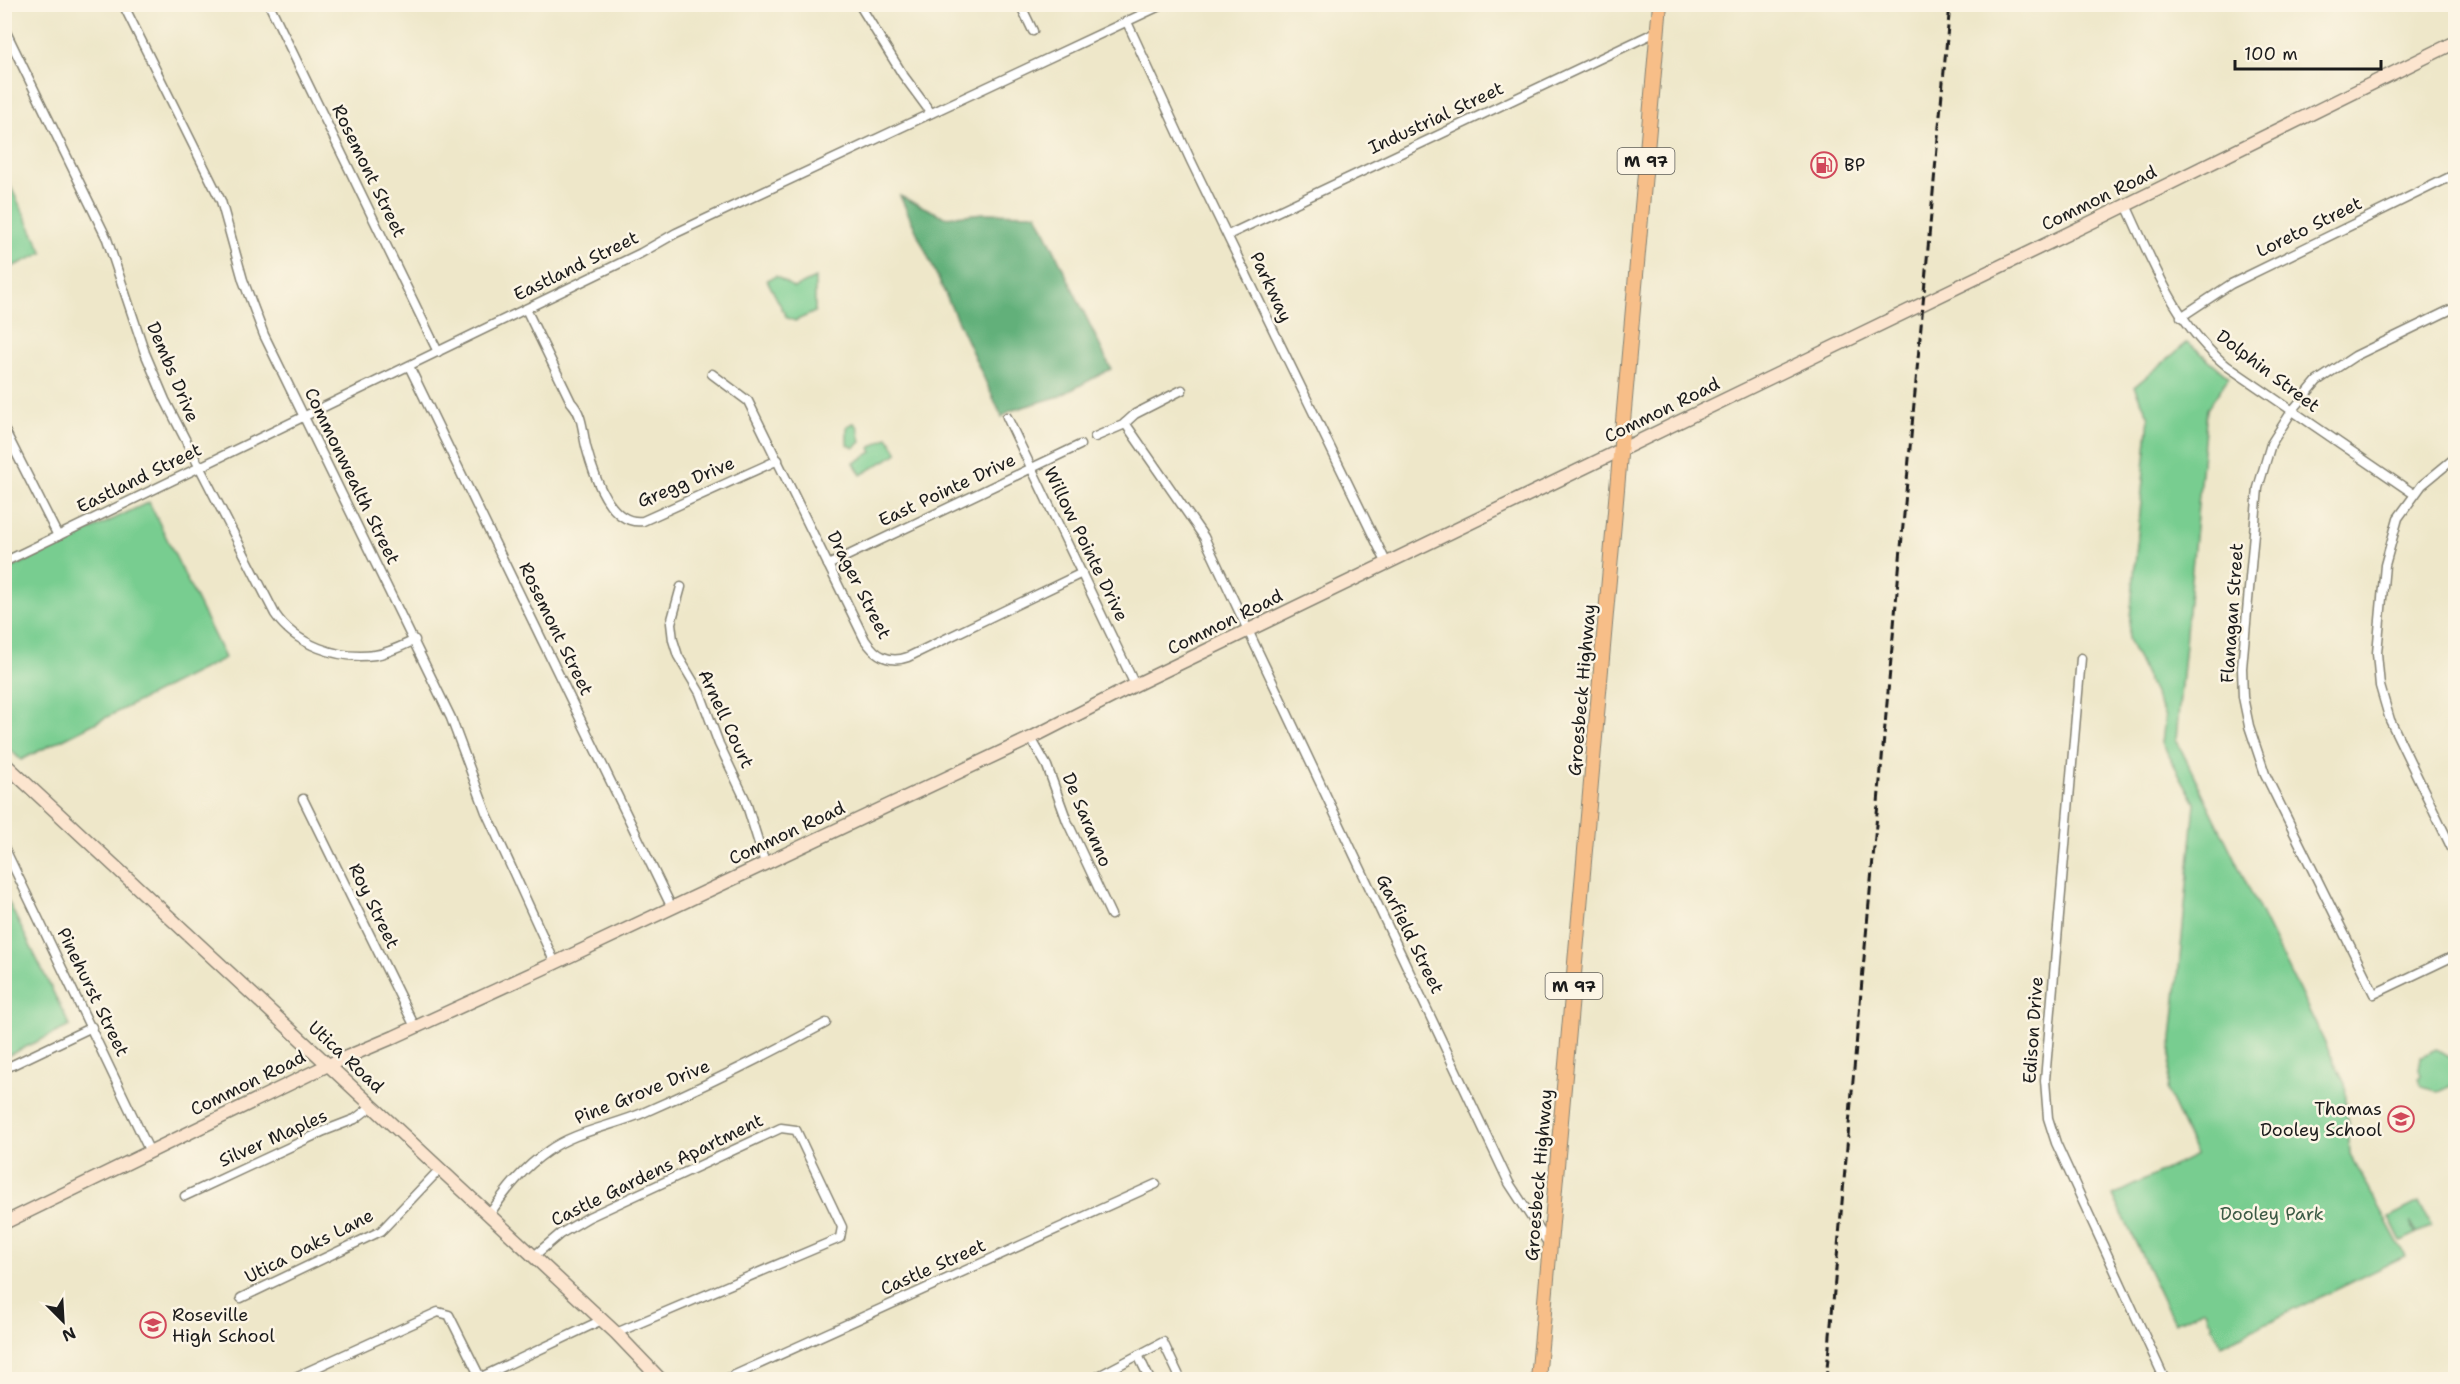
<svg xmlns="http://www.w3.org/2000/svg" width="2460" height="1384" font-family="'Shantell Sans',sans-serif">
<rect width="100%" height="100%" fill="#fcf5e5"/>
<filter id="ink" filterUnits="userSpaceOnUse"><feTurbulence type="fractalNoise" baseFrequency=".0167" numOctaves="2"/><feDisplacementMap in="SourceGraphic" scale="12" xChannelSelector="R" yChannelSelector="G"/><feConvolveMatrix kernelMatrix="1 2 1 2 8 2 1 2 1" color-interpolation-filters="sRGB"/></filter>
<filter id="wash" filterUnits="userSpaceOnUse"><feTurbulence type="fractalNoise" baseFrequency=".008" numOctaves="4" result="noise"/><feDisplacementMap in="SourceGraphic" scale="24" xChannelSelector="R" yChannelSelector="G"/><feGaussianBlur stdDeviation="1.35" result="paint"/><feColorMatrix in="noise" values="0 0 0 0 0 0 0 0 0 0 0 0 0 0 0 0 0 1.4 0 .05"/><feComposite in="paint" operator="in"/></filter>
<g filter="url(#wash)">
<rect width="100%" height="100%" fill="#eee7c9"/>
<!-- green -->
<g fill="#78cd90" stroke="#4a7456" stroke-width="1.5">
<path d="M4,173L43,253L5,270H4Z"/>
<path d="M776,276L794,288L815,278V312L795,321L787,318L767,280Z"/>
<path d="M2188,342L2229,377L2207,409L2176,739L2345,1084L2350,1154L2405,1256L2221,1345L2204,1309L2174,1323L2113,1195L2196,1155L2167,1091L2195,803L2162,743L2165,717L2128,639L2149,417L2134,387Z"/>
<path d="M854,423L858,427L861,442L854,448L847,444V426Z"/>
<path d="M888,437L898,453L861,475L854,463L872,452L870,448Z"/>
<path d="M149,502L225,658L21,760L5,745V571Z"/>
<path d="M4,893L70,1026L5,1057H4Z"/>
<path d="M2436,1049C2456,1057 2456,1063 2455,1084L2438,1092L2422,1087L2418,1079L2421,1075L2419,1069L2421,1056Z"/>
<path d="M2419,1202L2431,1226L2417,1234L2410,1222L2416,1234L2401,1241L2389,1217Z"/>
</g>
<!-- forest -->
<path fill="#62b07a" stroke="#3f664b" stroke-width="1.5" d="M900,196L945,217L984,213L1037,214L1111,369L1060,396L1010,411L1002,417Z"/>
</g>
<g filter="url(#ink)">
<g fill="none" stroke-linecap="round" stroke-linejoin="round">
<!-- street casing -->
<g stroke="#858272" stroke-width="11">
<g id="street">
<path d="M123,4L221,201L243,280L264,335L451,718L486,812L555,963"/>
<path d="M269,4L438,352"/>
<path d="M859,4L903,75L931,113"/>
<path d="M1020,4L1033,31"/>
<path d="M1127,22L1191,161L1387,564"/>
<path d="M4,28L107,239L145,353L165,400L275,614C296,645 338,660 375,655C389,653 402,646 415,640"/>
<path d="M2126,205C2153,263 2176,325 2227,366L2414,494"/>
<path d="M1228,235L1658,31"/>
<path d="M2456,307L2355,356L2317,381L2292,411L2271,444L2258,488L2242,668L2243,697L2249,726L2265,774L2374,994L2456,955"/>
<path d="M526,309L571,402C584,416 582,433 587,450C594,476 610,526 643,521L778,460"/>
<path d="M2181,317L2231,284L2456,174"/>
<path d="M409,366L672,908"/>
<path d="M712,374L748,401L865,640C876,656 889,664 908,657L1082,573"/>
<path d="M1007,417L1135,685"/>
<path d="M1125,423L1204,537L1509,1183L1550,1246"/>
<path d="M4,429L58,536"/>
<path d="M1095,437L1123,425L1135,414L1182,390"/>
<path d="M2456,457L2422,485L2398,518L2385,565L2377,653L2380,686L2390,720L2456,857"/>
<path d="M4,562L641,253L676,233L1164,4"/>
<path d="M828,565L1080,445"/>
<path d="M681,587L671,623L673,640L678,656L700,693L719,744L745,799L765,863"/>
<path d="M2081,658L2045,1080L2048,1118L2056,1143L2165,1380"/>
<path d="M1031,738L1047,766L1067,821L1111,915"/>
<path d="M303,799L415,1027"/>
<path d="M4,847L150,1152"/>
<path d="M4,1069L92,1027"/>
<path d="M185,1196L324,1131L355,1119L372,1106"/>
<path d="M489,1215C506,1190 523,1168 548,1151C575,1131 614,1126 645,1112C707,1085 767,1055 826,1023"/>
<path d="M534,1256L560,1234L589,1217L781,1128L796,1130L842,1227L840,1238L616,1333"/>
<path d="M241,1298L381,1231L440,1169"/>
<path d="M1138,1355L1150,1380"/>
<path d="M289,1380L438,1312L449,1315L480,1377"/>
<path d="M475,1380L602,1320"/>
<path d="M724,1380L1156,1184"/>
<path d="M1091,1380L1163,1342L1181,1380"/>
</g>
</g>
<!-- secondary casing -->
<g stroke="#858272" stroke-width="15">
<g id="secondary">
<path d="M4,763L616,1333L661,1380"/>
<path d="M4,1223L328,1065L394,1037L555,963L1031,738L1135,685L2098,219L2456,42"/>
<path d="M2455,1380L2456,1379"/>
</g>
</g>
<!-- primary casing -->
<g stroke="#858272" stroke-width="16">
<path id="primary" d="M1538,1380L1660,4"/>
</g>
<!-- street -->
<use href="#street" stroke="#fff" stroke-width="8"/>
<!-- secondary -->
<use href="#secondary" stroke="#fce5cf" stroke-width="12"/>
<!-- primary -->
<use href="#primary" stroke="#f7be88" stroke-width="14"/>
<!-- rail -->
<path stroke="#1c1c1c" stroke-width="3" stroke-dasharray="9 4.5" stroke-linecap="butt" d="M1826,1380L1950,4"/>
</g>
</g>
<!-- icons -->
<defs>
<g id="fuel-ring" transform="scale(1.35)"><circle r="9.5" fill="#fcf5e5" stroke="#d1495b" stroke-width="1.5"/><path d="M-5.5-6h7V0h2V4h1.3V-2.5L3-4.5l.8-.8L6-3V5H2.5V1h-1V6h-7ZM-4.2-4.7v3.2H.2V-4.7Z" fill="#d1495b"/></g>
<g id="school-ring" transform="scale(1.35)"><circle r="9.5" fill="#fcf5e5" stroke="#d1495b" stroke-width="1.5"/><path d="M0-5L7-2L0 1L-7-2ZM-4 1L0 2.5L4 1V4Q0 6-4 4Z" fill="#d1495b"/></g>
</defs>
<g fill-rule="evenodd">
<use href="#fuel-ring" x="1824" y="165"/>
<use href="#school-ring" x="2401" y="1119"/>
<use href="#school-ring" x="153" y="1325"/>
</g>
<g text-anchor="middle" dominant-baseline="central" stroke-width="5" stroke-linejoin="round" paint-order="stroke">
<!-- shield labels -->
<g fill="#fcf5e5" stroke="#5f5d58" stroke-width="1.5">
<rect x="1617.5" y="148" width="57" height="26" rx="4.5"/>
<rect x="1545.5" y="973" width="57" height="26" rx="4.5"/>
</g>
<g font-size="16" font-weight="bold" fill="#1c1c1c">
<text x="1646" y="161">M 97</text>
<text x="1574" y="986">M 97</text>
</g>
<!-- street labels -->
<g font-size="18" fill="#1c1c1c" stroke="#fcf5e5">
<text transform="translate(1436 118) rotate(-25)">Industrial Street</text>
<text transform="translate(369 171) rotate(64)">Rosemont Street</text>
<text transform="translate(2099 198) rotate(-26)">Common Road</text>
<text transform="translate(2309 227) rotate(-26)">Loreto Street</text>
<text transform="translate(576 266) rotate(-26)">Eastland Street</text>
<text transform="translate(1271 287) rotate(65)">Parkway</text>
<text transform="translate(2268 371) rotate(37)">Dolphin Street</text>
<text transform="translate(173 372) rotate(67)">Dembs Drive</text>
<text transform="translate(1662 410) rotate(-26)">Common Road</text>
<text transform="translate(352 476) rotate(64)">Commonwealth Street</text>
<text transform="translate(139 478) rotate(-26)">Eastland Street</text>
<text transform="translate(686 482) rotate(-23)">Gregg Drive</text>
<text transform="translate(947 490) rotate(-25)">East Pointe Drive</text>
<text transform="translate(1086 544) rotate(64)">Willow Pointe Drive</text>
<text transform="translate(859 585) rotate(63)">Drager Street</text>
<text transform="translate(2232 613) rotate(-86)">Flanagan Street</text>
<text transform="translate(1225 622) rotate(-26)">Common Road</text>
<text transform="translate(556 629) rotate(64)">Rosemont Street</text>
<text transform="translate(1582 690) rotate(-85)">Groesbeck Highway</text>
<text transform="translate(726 719) rotate(65)">Arnell Court</text>
<text transform="translate(1087 820) rotate(67)">De Saranno</text>
<text transform="translate(787 833) rotate(-25)">Common Road</text>
<text transform="translate(374 906) rotate(64)">Roy Street</text>
<text transform="translate(1410 934) rotate(64)">Garfield Street</text>
<text transform="translate(93 992) rotate(64)">Pinehurst Street</text>
<text transform="translate(2033 1030) rotate(-86)">Edison Drive</text>
<text transform="translate(346 1057) rotate(43)">Utica Road</text>
<text transform="translate(248 1083) rotate(-26)">Common Road</text>
<text transform="translate(642 1092) rotate(-22)">Pine Grove Drive</text>
<text transform="translate(273 1138) rotate(-24)">Silver Maples</text>
<text transform="translate(657 1170) rotate(-26)">Castle Gardens Apartment</text>
<text transform="translate(1539 1175) rotate(-85)">Groesbeck Highway</text>
<text transform="translate(309 1246) rotate(-27)">Utica Oaks Lane</text>
<text transform="translate(933 1267) rotate(-24)">Castle Street</text>
</g>
<!-- poi labels -->
<g font-size="18" fill="#1c1c1c" stroke="#fcf5e5" text-anchor="start">
<text x="1844" y="165">BP</text>
<text x="2382" y="1109" text-anchor="end">Thomas<tspan x="2382" dy="21">Dooley School</tspan></text>
<text x="172" y="1315">Roseville<tspan x="172" dy="21">High School</tspan></text>
</g>
<!-- park labels -->
<g font-size="18" fill="#3c5a45" stroke="#fcf5e5">
<text x="2272" y="1214">Dooley Park</text>
</g>
</g>
<!-- margin -->
<rect width="2460" height="1384" fill="none" stroke="#fcf5e5" stroke-width="24"/>
<!-- north arrow -->
<g transform="translate(63 1321) rotate(156)" stroke="#fcf5e5" stroke-width="4.5" paint-order="stroke">
<path d="M0-4.5L10 22L0 15L-10 22Z" fill="#1c1c1c"/>
<text y="-9" font-size="16" font-weight="bold" text-anchor="middle" fill="#1c1c1c">N</text>
</g>
<!-- scale -->
<path d="M2235 60v9h146v-9" fill="none" stroke="#1c1c1c" stroke-width="3"/>
<text x="2244" y="60" font-size="18" fill="#1c1c1c" stroke="#fcf5e5" stroke-width="4.5" paint-order="stroke">100 m</text>
</svg>
